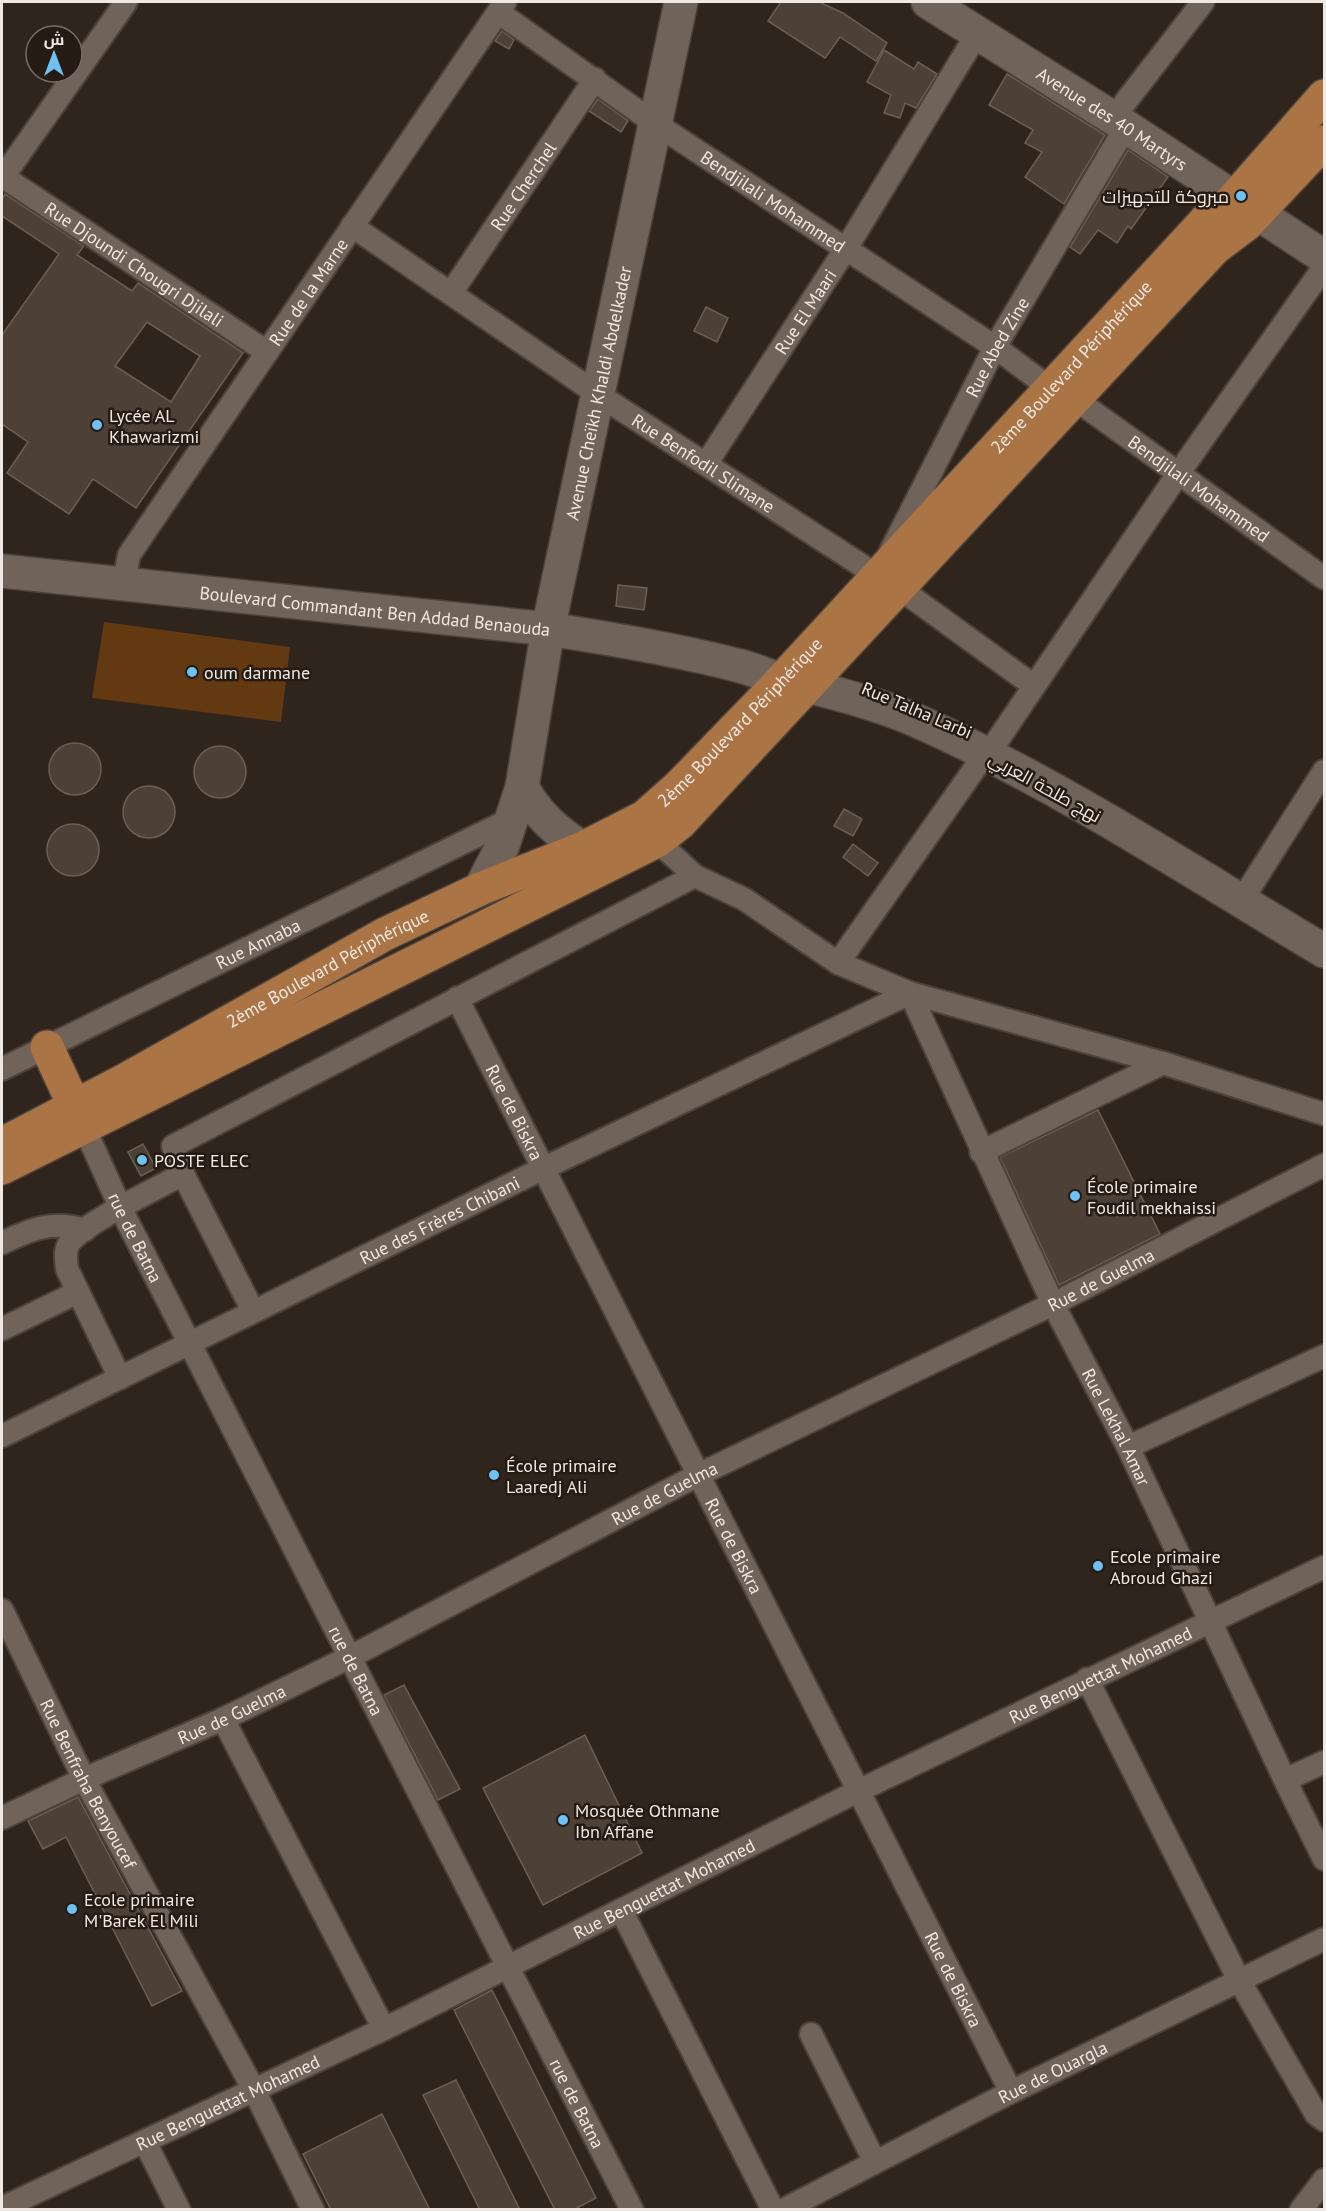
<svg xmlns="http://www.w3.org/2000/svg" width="1326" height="2211" font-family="'PT Sans',Cairo,sans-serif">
<rect width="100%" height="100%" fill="#30251c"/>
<!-- green -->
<path fill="#633912" d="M104,622L290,647L281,722L92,698Z"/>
<!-- building -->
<g fill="#4c4037" stroke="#6c5f55" stroke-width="1.5" fill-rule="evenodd">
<path d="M781,2H819L843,13L887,43L876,61L840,37L825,58L768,21Z"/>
<path d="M502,31L514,40L509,49L495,41Z"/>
<path d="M884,50L914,69L918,62L937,74L916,108L905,103L900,118L884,113L891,95L867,82Z"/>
<path d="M1007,74L1105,135L1064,204L1025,177L1042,152L1025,143L1033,130L989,105Z"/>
<path d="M598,99L628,121L621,132L589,111Z"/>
<path d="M1128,150L1168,177L1131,229L1128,226L1117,243L1098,230L1080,254L1070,247Z"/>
<path d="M5,194L84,246L77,255L132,291L138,283L243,353L136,508L93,479L69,514L7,473L28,442L2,424V335L59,254L2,216V199ZM147,322L200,356L171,402L115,366Z"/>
<path d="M706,307L728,318L717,342L694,331Z"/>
<path d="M618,585L647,588L644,610L616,606Z"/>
<circle cx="75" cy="769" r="26"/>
<circle cx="220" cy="772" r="26"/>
<circle cx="149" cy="812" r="26"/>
<path d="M844,809L862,819L853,836L834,826Z"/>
<circle cx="73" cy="850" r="26"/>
<path d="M853,844L878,863L868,876L843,857Z"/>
<path d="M1098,1110L1160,1234L1059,1285L1000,1157Z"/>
<path d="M143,1144L156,1168L141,1176L128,1152Z"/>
<path d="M404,1685L460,1789L438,1800L384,1695Z"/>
<path d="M585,1735L642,1853L543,1905L483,1788Z"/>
<path d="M78,1797L182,1991L152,2006L66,1837L43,1849L28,1821Z"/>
<path d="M492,1990L596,2198L573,2210H555L454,2010Z"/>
<path d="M456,2080L520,2210H480L423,2095Z"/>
<path d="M382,2114L430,2210H331L303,2154Z"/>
</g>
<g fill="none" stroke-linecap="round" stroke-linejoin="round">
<!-- street casing -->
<g stroke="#4c423b" stroke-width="26">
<g id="street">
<path id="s1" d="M498,12L653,122L995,347L1051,389"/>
<path d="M1113,118L1203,2"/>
<path id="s2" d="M2,176L267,352"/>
<path d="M3,177L126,2"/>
<path id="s3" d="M352,226L599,395L878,576L995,347L1126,127"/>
<path id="s4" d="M451,293L595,79"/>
<path id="s5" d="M1075,399L1324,578"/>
<path id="s6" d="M706,464L847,247L977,34"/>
<path id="s7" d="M123,586L129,555L505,2"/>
<path d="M899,588L1034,686"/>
<path d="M657,841L695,876L744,899L838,963L910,993L1163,1063L1324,1114"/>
<path d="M1247,892L1324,771"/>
<path d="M838,963L985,754L995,744L1178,474L1324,267"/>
<path id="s8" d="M457,998L1011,2092"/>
<path id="s9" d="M2,1069L513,818"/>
<path id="s10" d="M84,1127L121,1209L632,2210"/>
<path d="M981,1152L1163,1063"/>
<path d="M2,1243C31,1229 53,1220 85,1230"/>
<path d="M253,1311L183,1174L173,1146L695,876"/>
<path d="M2,1329L78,1292"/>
<path d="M120,1378L67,1269C66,1260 64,1250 70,1242C86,1222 158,1188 183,1174"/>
<path id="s11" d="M2,1436L542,1169L910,993L1053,1304L1128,1447L1285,1780L1324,1859"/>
<path d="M1128,1447L1324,1356"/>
<path id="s12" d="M2,1610L84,1779L254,2090L313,2210"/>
<path d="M1087,1679L1239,1980L1316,2114L1324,2120"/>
<path d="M223,1719L384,2029"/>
<path d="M1285,1780L1324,1762"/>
<path id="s13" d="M2,1818L84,1779L223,1719L350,1657L698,1475L1053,1304L1324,1165"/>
<path d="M621,1910L773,2210"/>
<path d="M811,2034L875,2162"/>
<path d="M145,2142L179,2210"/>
<path id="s14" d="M2,2208L384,2029L858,1791L1324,1567"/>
<path id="s15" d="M783,2210L1011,2092L1324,1939"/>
<path d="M1301,2210L1324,2180"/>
</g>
</g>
<!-- secondary casing -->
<g stroke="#4c423b" stroke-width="36">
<g id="secondary">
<path id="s16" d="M928,2L1113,118L1324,257"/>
<path id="s17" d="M2,571L548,629C614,639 680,650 744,667C758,671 770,677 783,680C831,692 877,703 922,723C1062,786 1193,873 1324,951"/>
<path d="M522,787C537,814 556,832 583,848"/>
<path id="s18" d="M480,889L503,845L522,787L548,629L681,2"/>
</g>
</g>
<!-- primary casing -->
<g stroke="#4c423b" stroke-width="36">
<g id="primary">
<path d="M47,1047L84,1127"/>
<path id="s19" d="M2,1144L125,1080L385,934L480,889L583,848L644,817L679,786L775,687L1206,220L1229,204L1324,96"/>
<path d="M2,1168L657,841L680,823L1215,248L1247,224L1324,142"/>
</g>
</g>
<!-- street -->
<use href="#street" stroke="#706359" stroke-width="22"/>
<!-- secondary -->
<use href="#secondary" stroke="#706359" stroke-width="33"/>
<!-- primary -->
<use href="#primary" stroke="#aa7445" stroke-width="33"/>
</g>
<!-- markers -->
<g fill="#6dc2f3" stroke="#261b13" stroke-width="2">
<circle cx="1241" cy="196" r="6"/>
<circle cx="97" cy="425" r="6"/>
<circle cx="192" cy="672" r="6"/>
<circle cx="142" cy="1160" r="6"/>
<circle cx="1075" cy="1196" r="6"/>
<circle cx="494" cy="1475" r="6"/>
<circle cx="1098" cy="1566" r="6"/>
<circle cx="563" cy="1820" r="6"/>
<circle cx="72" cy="1909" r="6"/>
</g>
<g text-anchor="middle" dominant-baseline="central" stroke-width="5" stroke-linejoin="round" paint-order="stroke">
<!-- street labels -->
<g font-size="18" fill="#f0e8e3" stroke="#261b13">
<text stroke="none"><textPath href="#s16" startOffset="218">Avenue des 40 Martyrs</textPath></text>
<text stroke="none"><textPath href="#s4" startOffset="129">Rue Cherchel</textPath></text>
<text stroke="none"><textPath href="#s1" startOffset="334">Bendjilali Mohammed</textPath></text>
<text stroke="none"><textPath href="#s2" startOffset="159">Rue Djoundi Chougri Djilali</textPath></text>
<text stroke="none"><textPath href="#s7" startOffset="350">Rue de la Marne</textPath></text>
<text stroke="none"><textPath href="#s6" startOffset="182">Rue El Maari</textPath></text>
<text stroke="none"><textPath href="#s3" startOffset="890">Rue Abed Zine</textPath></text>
<text stroke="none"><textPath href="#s19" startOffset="1342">2ème Boulevard Périphérique</textPath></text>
<text stroke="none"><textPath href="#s18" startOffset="512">Avenue Cheïkh Khaldi Abdelkader</textPath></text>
<text stroke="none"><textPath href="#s3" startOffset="424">Rue Benfodil Slimane</textPath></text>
<text stroke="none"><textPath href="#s5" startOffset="153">Bendjilali Mohammed</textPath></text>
<text stroke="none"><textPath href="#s17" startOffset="375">Boulevard Commandant Ben Addad Benaouda</textPath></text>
<text transform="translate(917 710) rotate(23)">Rue Talha Larbi</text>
<text stroke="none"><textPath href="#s19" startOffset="856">2ème Boulevard Périphérique</textPath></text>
<text transform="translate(1045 787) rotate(29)">نهج طلحة العربي</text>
<text stroke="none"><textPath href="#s9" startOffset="285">Rue Annaba</textPath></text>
<text stroke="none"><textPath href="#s19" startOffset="370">2ème Boulevard Périphérique</textPath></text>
<text stroke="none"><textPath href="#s8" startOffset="128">Rue de Biskra</textPath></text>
<text stroke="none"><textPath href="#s11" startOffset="488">Rue des Frères Chibani</textPath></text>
<text stroke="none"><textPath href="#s10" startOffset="122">rue de Batna</textPath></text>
<text stroke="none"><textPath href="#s13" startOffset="1224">Rue de Guelma</textPath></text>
<text stroke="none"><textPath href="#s11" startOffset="1491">Rue Lekhal Amar</textPath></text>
<text stroke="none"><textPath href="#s13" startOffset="738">Rue de Guelma</textPath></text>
<text stroke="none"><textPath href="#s8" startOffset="614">Rue de Biskra</textPath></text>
<text stroke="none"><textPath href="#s10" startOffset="608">rue de Batna</textPath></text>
<text stroke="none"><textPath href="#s14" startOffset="1221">Rue Benguettat Mohamed</textPath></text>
<text stroke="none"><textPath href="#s13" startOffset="252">Rue de Guelma</textPath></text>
<text stroke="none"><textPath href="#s12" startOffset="194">Rue Benfraha Benyoucef</textPath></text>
<text stroke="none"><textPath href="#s14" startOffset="735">Rue Benguettat Mohamed</textPath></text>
<text stroke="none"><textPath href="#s8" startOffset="1100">Rue de Biskra</textPath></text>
<text stroke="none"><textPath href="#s15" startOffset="303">Rue de Ouargla</textPath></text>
<text stroke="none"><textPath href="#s10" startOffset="1094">rue de Batna</textPath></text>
<text stroke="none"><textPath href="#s14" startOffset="249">Rue Benguettat Mohamed</textPath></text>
</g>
<!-- poi labels -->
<g font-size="18" fill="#f0e8e3" stroke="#261b13" text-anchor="start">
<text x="1229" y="196" text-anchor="end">مبروكة للتجهيزات</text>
<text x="109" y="415">Lycée AL<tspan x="109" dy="21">Khawarizmi</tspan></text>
<text x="204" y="672">oum darmane</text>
<text x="154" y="1160">POSTE ELEC</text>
<text x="1087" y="1186">École primaire<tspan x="1087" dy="21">Foudil mekhaissi</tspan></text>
<text x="506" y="1465">École primaire<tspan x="506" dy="21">Laaredj Ali</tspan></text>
<text x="1110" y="1556">Ecole primaire<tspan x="1110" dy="21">Abroud Ghazi</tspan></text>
<text x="575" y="1810">Mosquée Othmane<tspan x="575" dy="21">Ibn Affane</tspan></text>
<text x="84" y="1899">Ecole primaire<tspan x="84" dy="21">M'Barek El Mili</tspan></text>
</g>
</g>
<!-- border -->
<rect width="1326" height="2211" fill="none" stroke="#f0e8e3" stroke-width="6"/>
<!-- north arrow -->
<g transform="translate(54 54)"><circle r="28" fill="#261b13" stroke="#776d66" stroke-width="1.5"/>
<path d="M0-4.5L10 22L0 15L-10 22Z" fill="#6dc2f3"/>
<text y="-9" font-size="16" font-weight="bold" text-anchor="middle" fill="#f0e8e3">ش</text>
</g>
</svg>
